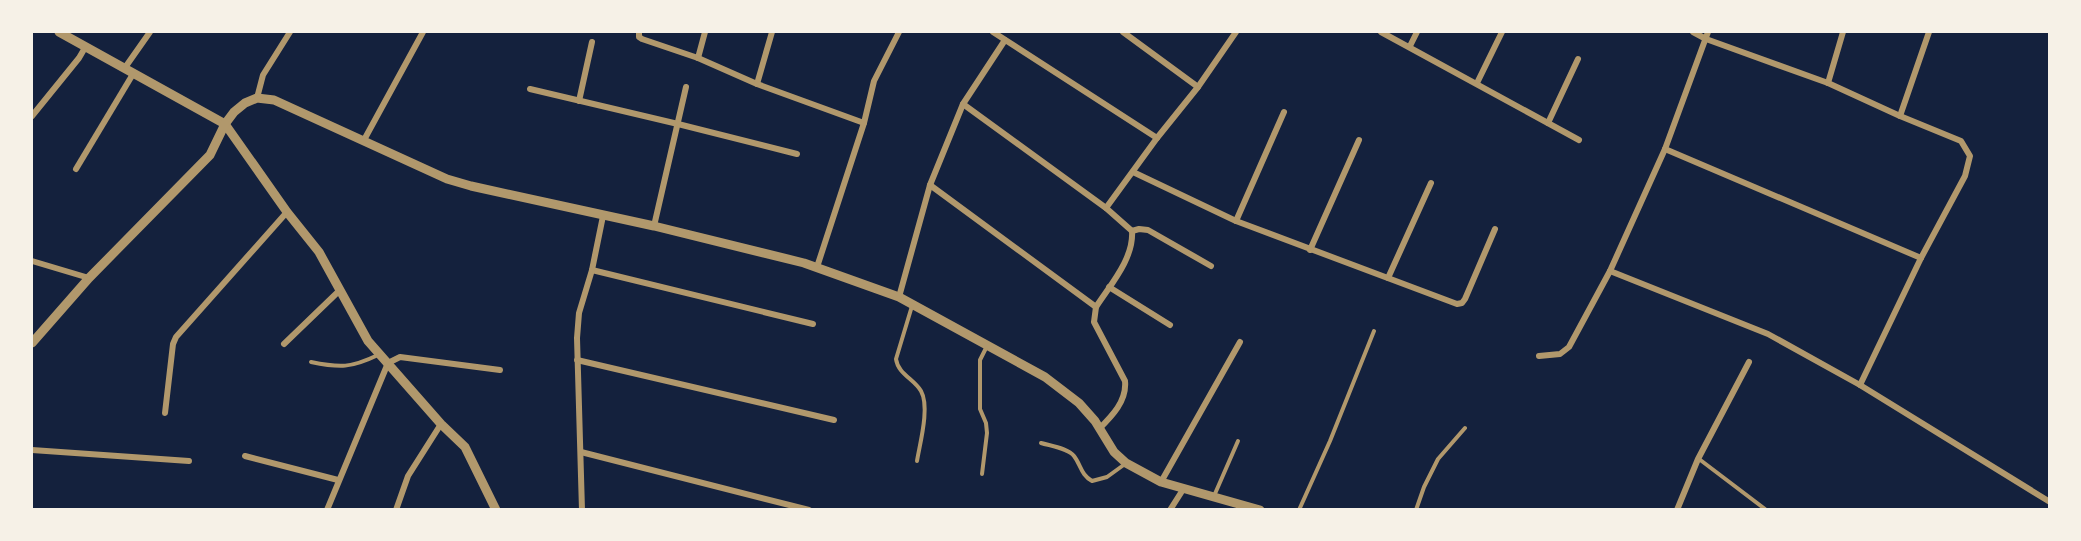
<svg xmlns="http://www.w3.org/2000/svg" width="2081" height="541" font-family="'Source Sans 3',sans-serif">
<rect width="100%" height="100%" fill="#14213d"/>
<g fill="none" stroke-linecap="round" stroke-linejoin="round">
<!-- service -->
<g stroke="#b1986c" stroke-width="4">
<path d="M912,306L896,359C898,374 914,379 921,391C930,407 920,443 917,461"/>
<path d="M311,362C340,368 351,368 378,355"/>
<path d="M1041,443C1051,446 1068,448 1074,456C1081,465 1081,475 1092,481L1107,477L1125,464"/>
<path d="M1699,459L1765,509"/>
<path d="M982,474L987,433L986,423L980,409V360L987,346"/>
<path d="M1214,496L1238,441"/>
<path d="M1299,510L1330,441L1374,331"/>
<path d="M1416,510L1424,487L1438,459L1465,428"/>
</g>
<!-- minor -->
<g stroke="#b1986c" stroke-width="6">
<path d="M639,32V37L642,39L698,58L757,84L864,123"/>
<path d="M993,32L1157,138"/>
<path d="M1123,32L1198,87"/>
<path d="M1381,32L1579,140"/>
<path d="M1693,32L1706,39L1828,83L1900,116L1961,141L1970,156L1965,176L1921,258L1860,385"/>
<path d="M1410,46L1417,32"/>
<path d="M698,58L705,32"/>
<path d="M124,69L150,32"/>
<path d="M1477,83L1502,32"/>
<path d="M1828,83L1843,32"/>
<path d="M757,84L772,32"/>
<path d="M530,89L678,124L797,154"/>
<path d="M257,98L263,75L290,32"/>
<path d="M579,101L592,42"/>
<path d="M963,104L1106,208"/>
<path d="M32,116L79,58L86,46"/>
<path d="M1900,116L1929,32"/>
<path d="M1548,123L1578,59"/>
<path d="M364,140L423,32"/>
<path d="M1665,149L1921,258"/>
<path d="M76,169L133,74"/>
<path d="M1133,172L1236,221L1457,304L1462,303L1465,299L1495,229"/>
<path d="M930,185L1096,307"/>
<path d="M1236,221L1284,112"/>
<path d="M654,226L686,87"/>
<path d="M1132,231L1139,229L1148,230L1211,266"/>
<path d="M1310,250L1359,140"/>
<path d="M32,261L89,278"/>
<path d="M817,267L864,123L874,81L899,32"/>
<path d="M592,270L813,324"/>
<path d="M1610,271L1768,334L1860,385L2050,502"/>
<path d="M1388,278L1431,183"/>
<path d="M1109,287L1170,325"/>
<path d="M899,297L930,185L963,104L1005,40"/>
<path d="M284,344L340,290"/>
<path d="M1539,356L1560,354L1569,347L1610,271L1665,149L1708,32"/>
<path d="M577,360L834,420"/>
<path d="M165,413L173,344L176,337L287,212"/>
<path d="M1099,429C1112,416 1127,401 1125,381L1094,322L1096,307C1111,284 1134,258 1132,231L1106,208L1157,138L1198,87L1236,32"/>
<path d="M32,450L189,461"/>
<path d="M581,452L809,510"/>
<path d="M245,456L338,480"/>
<path d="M1161,482L1240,342"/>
<path d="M327,510L388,363L400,357L500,370"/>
<path d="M396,510L408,476L441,424"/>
<path d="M582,510L577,338L579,313L592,270L603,216"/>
<path d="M1170,510L1184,488"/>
<path d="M1677,510L1698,459L1749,362"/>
</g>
<!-- tertiary -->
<g stroke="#b1986c" stroke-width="9">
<path d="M59,32L225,124L287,212L319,252L368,341L441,424L465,447L496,510"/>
<path d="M32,343L89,278L210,155L225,124L234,112L245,103L257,98L274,100L447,179L471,186L654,226L804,263L899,297L1045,377L1079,403L1095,421L1114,452L1126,463L1161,482L1260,510"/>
</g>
</g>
<!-- border -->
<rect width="2081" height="541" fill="none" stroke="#f6f1e7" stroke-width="66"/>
</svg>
